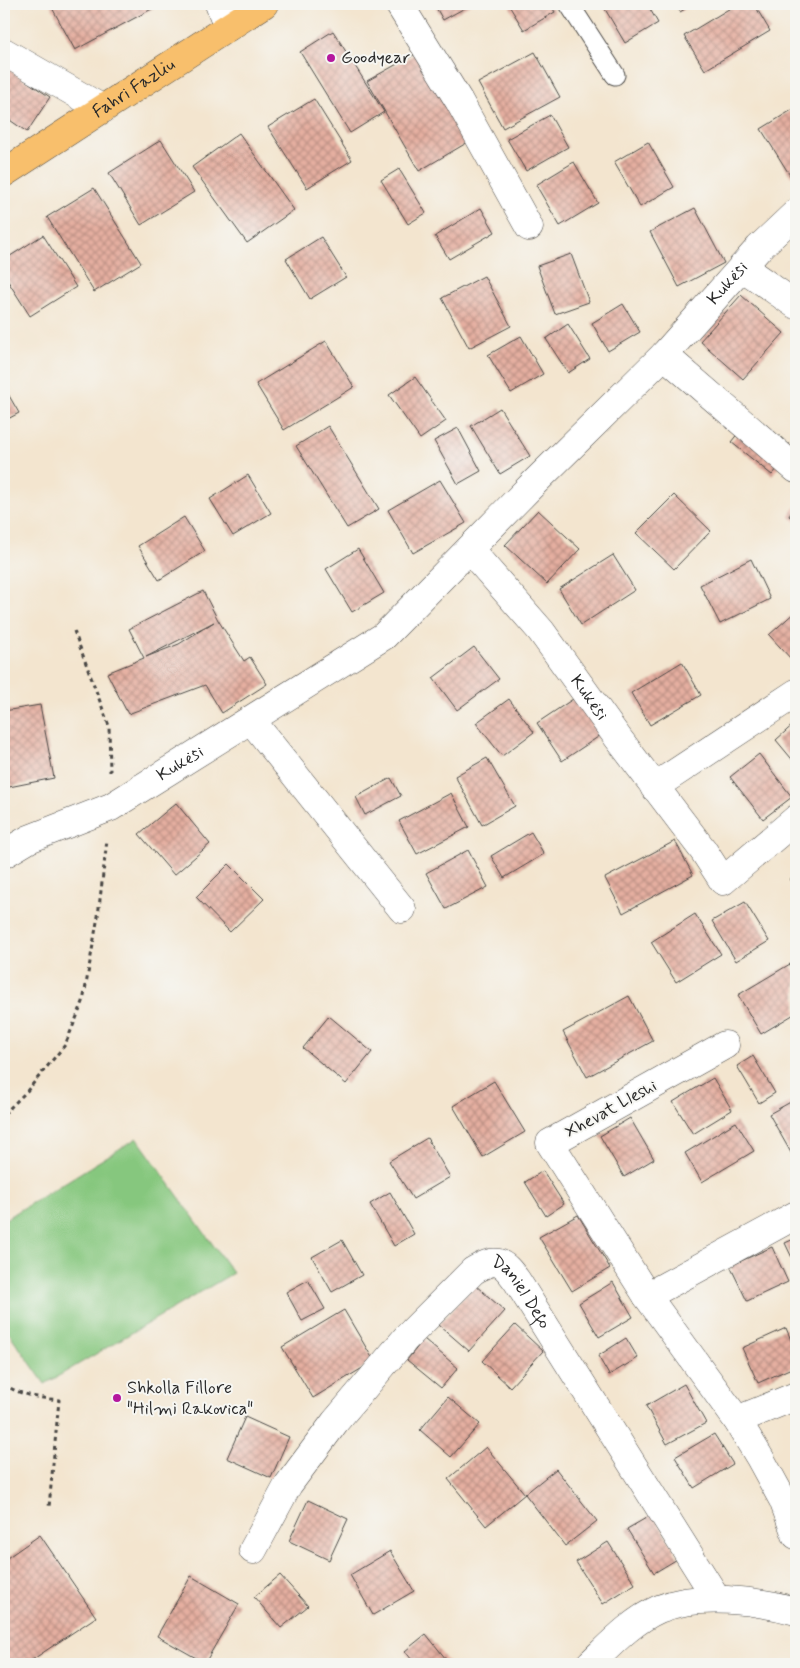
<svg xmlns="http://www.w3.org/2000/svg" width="800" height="1668" font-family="Mynerve,sans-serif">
<defs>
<pattern id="building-cross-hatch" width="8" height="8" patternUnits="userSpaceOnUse" patternTransform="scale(1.25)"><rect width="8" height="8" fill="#e5afa0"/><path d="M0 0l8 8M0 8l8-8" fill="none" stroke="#ba8f83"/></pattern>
</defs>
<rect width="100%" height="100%" fill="#f6f6f2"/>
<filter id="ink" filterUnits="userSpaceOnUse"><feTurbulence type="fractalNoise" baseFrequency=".02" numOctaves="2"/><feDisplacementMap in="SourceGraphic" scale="10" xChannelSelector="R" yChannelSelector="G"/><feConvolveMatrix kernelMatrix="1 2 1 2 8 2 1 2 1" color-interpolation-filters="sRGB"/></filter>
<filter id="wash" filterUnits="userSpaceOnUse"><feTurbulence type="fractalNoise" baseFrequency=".0096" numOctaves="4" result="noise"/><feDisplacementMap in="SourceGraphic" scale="20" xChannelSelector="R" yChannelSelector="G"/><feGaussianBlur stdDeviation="1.12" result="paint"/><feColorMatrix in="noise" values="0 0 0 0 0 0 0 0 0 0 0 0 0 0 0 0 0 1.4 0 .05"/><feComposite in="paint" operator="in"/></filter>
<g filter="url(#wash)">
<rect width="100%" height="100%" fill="#f3e5cf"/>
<!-- pitch -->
<path fill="#86c77e" stroke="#587954" d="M137,1138L233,1273L45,1384L4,1326V1220Z"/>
<g id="blocks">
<!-- building -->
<g fill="url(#building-cross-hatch)" fill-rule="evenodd">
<path d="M50,4H161L75,50Z"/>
<path d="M434,4H472L443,20Z"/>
<path d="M508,4H550L555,12L524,30Z"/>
<path d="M602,4H647L658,23L625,43Z"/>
<path d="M675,4H693L680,12Z"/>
<path d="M737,4H754L770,31L705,70L684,36Z"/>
<path d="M333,31L384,112L350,133L300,52Z"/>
<path d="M424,49L475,138L419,171L367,81Z"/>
<path d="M535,52L560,97L503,128L478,83Z"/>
<path d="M4,66L50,97L27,132L4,116Z"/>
<path d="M314,99L352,160L307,188L268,127Z"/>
<path d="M795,108L796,110V174L791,177L761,129Z"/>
<path d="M550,115L568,147L526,171L507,139Z"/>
<path d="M239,133L294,210L247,243L192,167Z"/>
<path d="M161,140L194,192L141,225L109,173Z"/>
<path d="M648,142L674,187L640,207L614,162Z"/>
<path d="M574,162L598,203L560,226L536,185Z"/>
<path d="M399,169L426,213L408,224L381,180Z"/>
<path d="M94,188L141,263L94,292L47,217Z"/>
<path d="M481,208L495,232L449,259L435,236Z"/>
<path d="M695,208L724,263L679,287L650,232Z"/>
<path d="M43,235L76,287L30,316L4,275V260Z"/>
<path d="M321,237L346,277L310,299L286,259Z"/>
<path d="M571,254L589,302L555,314L537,266Z"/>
<path d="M484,276L511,326L469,348L442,298Z"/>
<path d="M741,295L784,333L743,379L700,341Z"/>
<path d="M623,304L640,332L608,351L592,323Z"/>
<path d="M568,324L590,359L568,373L546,339Z"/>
<path d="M521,336L543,374L511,393L488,355Z"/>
<path d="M326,341L354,387L284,430L256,384Z"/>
<path d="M415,377L446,421L420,439L389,395Z"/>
<path d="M4,387L19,413L4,421Z"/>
<path d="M500,408L530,456L500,474L471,426Z"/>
<path d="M328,426L379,509L347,528L296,446Z"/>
<path d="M458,428L481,471L458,484L434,441Z"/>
<path d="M739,432L780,466L772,475L731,442Z"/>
<path d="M248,475L271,513L233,536L210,499Z"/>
<path d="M440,480L466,523L413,553L388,510Z"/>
<path d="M674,495L711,531L674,569L636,533Z"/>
<path d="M796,506V522L789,516Z"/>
<path d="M538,510L580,549L547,584L505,545Z"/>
<path d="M184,517L205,551L159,580L138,546Z"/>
<path d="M358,549L384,593L352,612L326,569Z"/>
<path d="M613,555L635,590L581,625L559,589Z"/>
<path d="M751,559L770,599L720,624L700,585Z"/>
<path d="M203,591L218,620L244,661L250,657L267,684L222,713L205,685L128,714L107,673L144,658L129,629ZM214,622L179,644L146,657Z"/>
<path d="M796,611V656L792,660L769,635Z"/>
<path d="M474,647L499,679L457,710L433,678Z"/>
<path d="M682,662L701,695L650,725L631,693Z"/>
<path d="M576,697L601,735L562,761L537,723Z"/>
<path d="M509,699L534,732L502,756L476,723Z"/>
<path d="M40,705L54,778L4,788V711Z"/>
<path d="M796,722V764L776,740Z"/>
<path d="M759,754L792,797L763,819L730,777Z"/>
<path d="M487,758L515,806L482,825L455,776Z"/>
<path d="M391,778L401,796L365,815L356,797Z"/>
<path d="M451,793L469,827L417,854L399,821Z"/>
<path d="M176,803L210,844L174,875L139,834Z"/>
<path d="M531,832L544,854L504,878L491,856Z"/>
<path d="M675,841L693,875L623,913L605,878Z"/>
<path d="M468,850L488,887L446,909L426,873Z"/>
<path d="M229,864L264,899L230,932L196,897Z"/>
<path d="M796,875V888L790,879Z"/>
<path d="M745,902L769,941L736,961L712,921Z"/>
<path d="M695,914L721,954L676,982L651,942Z"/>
<path d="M790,964L796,974V1013L761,1034L738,995Z"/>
<path d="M629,996L653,1041L587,1077L563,1032Z"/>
<path d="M329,1016L372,1052L346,1084L303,1048Z"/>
<path d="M753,1056L775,1093L759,1103L737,1066Z"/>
<path d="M713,1078L732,1110L693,1134L673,1102Z"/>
<path d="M494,1081L525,1132L483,1157L453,1106Z"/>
<path d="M796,1099V1156L794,1158L769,1114Z"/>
<path d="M630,1118L654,1159L624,1177L600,1136Z"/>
<path d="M736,1122L754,1151L702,1182L685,1153Z"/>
<path d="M427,1138L450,1177L413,1199L389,1161Z"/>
<path d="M543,1171L564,1204L546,1216L525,1182Z"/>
<path d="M390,1192L414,1234L394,1246L370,1204Z"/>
<path d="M578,1215L610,1268L572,1291L539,1237Z"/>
<path d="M796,1238V1266L785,1243Z"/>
<path d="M342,1240L362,1275L332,1292L312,1257Z"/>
<path d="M772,1247L788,1282L747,1301L730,1266Z"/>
<path d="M308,1280L325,1309L302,1321L286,1292Z"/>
<path d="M613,1282L633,1317L599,1337L579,1303Z"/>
<path d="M475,1285L505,1311L469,1351L439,1325Z"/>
<path d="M344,1310L374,1361L313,1398L282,1347Z"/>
<path d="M515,1325L543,1351L510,1387L482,1361Z"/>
<path d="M786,1328L796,1352V1366L758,1383L742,1348Z"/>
<path d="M626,1338L638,1358L609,1375L598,1356Z"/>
<path d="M424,1339L458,1368L441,1388L407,1360Z"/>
<path d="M684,1384L706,1423L667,1444L646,1406Z"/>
<path d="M448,1397L480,1424L451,1457L420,1430Z"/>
<path d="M245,1417L289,1437L271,1478L227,1458Z"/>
<path d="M714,1434L733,1464L694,1488L675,1457Z"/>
<path d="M486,1447L525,1494L486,1526L448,1479Z"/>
<path d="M556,1469L597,1521L565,1546L525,1494Z"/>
<path d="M308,1500L348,1519L329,1560L289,1541Z"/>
<path d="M653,1514L679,1558L654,1573L627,1529Z"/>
<path d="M40,1535L96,1617L26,1664H4V1560Z"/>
<path d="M608,1542L635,1584L603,1604L576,1562Z"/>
<path d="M390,1551L414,1591L373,1615L350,1575Z"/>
<path d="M280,1575L308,1606L281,1628L254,1597Z"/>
<path d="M191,1576L239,1604L205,1663L157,1636Z"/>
<path d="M426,1634L450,1664H415L405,1651Z"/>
</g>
</g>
</g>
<g filter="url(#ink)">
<use href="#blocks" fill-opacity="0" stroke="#494744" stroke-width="1"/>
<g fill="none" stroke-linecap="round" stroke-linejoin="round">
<!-- service casing -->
<g stroke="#494744" stroke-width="21">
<path id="service" d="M569,4L615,75"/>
</g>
<!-- minor casing -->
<g stroke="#494744" stroke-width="29">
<g id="minor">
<path d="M219,4L228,27"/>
<path d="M399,4L459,101L529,227"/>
<path d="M4,52L103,109"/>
<path d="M742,267L796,305"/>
<path d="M664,355L796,469"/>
<path id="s1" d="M470,550L541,631L618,738L703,850L723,881L796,819"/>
<path d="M251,720L402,909"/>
<path d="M654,787L796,693"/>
<path id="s2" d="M4,854L29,839L111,807L384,636L533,484L664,355L759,248L796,213"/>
<path d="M725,1045L550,1143L647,1296L737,1420L760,1458L783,1500L796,1535"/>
<path d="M647,1296L796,1215"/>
<path d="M737,1420L796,1396"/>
<path id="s3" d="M253,1550L288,1485L335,1422L406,1338L473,1271C496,1257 502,1260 517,1281L717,1599"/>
<path d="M590,1664C610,1645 632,1621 659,1609C699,1593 756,1600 796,1611"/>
</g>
</g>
<!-- primary casing -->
<g stroke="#494744" stroke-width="29">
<g id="primary">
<path id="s4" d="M4,173L264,4"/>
</g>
</g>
<!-- path -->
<g stroke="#494744" stroke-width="3" stroke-dasharray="4 4" stroke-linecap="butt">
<path d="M74,631L109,726L110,772"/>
<path d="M4,1114L27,1091L65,1045L83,1002L98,916L107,840"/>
<path d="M4,1384C19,1395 40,1398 59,1400L49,1507"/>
</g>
<!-- service -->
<use href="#service" stroke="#fff" stroke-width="19"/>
<!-- minor -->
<use href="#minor" stroke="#fff" stroke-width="28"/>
<!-- primary -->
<use href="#primary" stroke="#f8bf6c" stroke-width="28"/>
</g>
</g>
<!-- markers -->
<g fill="#b5179e" stroke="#f6f6f2" stroke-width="2">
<circle cx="331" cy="58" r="5"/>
<circle cx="117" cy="1398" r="5"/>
</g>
<g text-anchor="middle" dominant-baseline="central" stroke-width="4" stroke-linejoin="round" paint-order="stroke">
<!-- poi labels -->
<g font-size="18" fill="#2b2b2b" stroke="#f6f6f2" text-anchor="start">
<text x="341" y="58">Goodyear</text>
<text x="127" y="1388">Shkolla Fillore<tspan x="127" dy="21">"Hilmi Rakovica"</tspan></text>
</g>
<!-- street labels -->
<g font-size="18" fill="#2b2b2b" stroke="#f6f6f2">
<text stroke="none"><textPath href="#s4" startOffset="155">Fahri Fazliu</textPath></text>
<text stroke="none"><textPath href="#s2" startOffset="932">Kukësi</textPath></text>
<text stroke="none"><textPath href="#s1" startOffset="190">Kukësi</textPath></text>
<text stroke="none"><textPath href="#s2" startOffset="199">Kukësi</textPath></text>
<text transform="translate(611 1109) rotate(-29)">Xhevat Lleshi</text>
<text stroke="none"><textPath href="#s3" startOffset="422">Daniel Defo</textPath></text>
</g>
</g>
<!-- margin -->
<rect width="800" height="1668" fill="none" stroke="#f6f6f2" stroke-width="20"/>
</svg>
